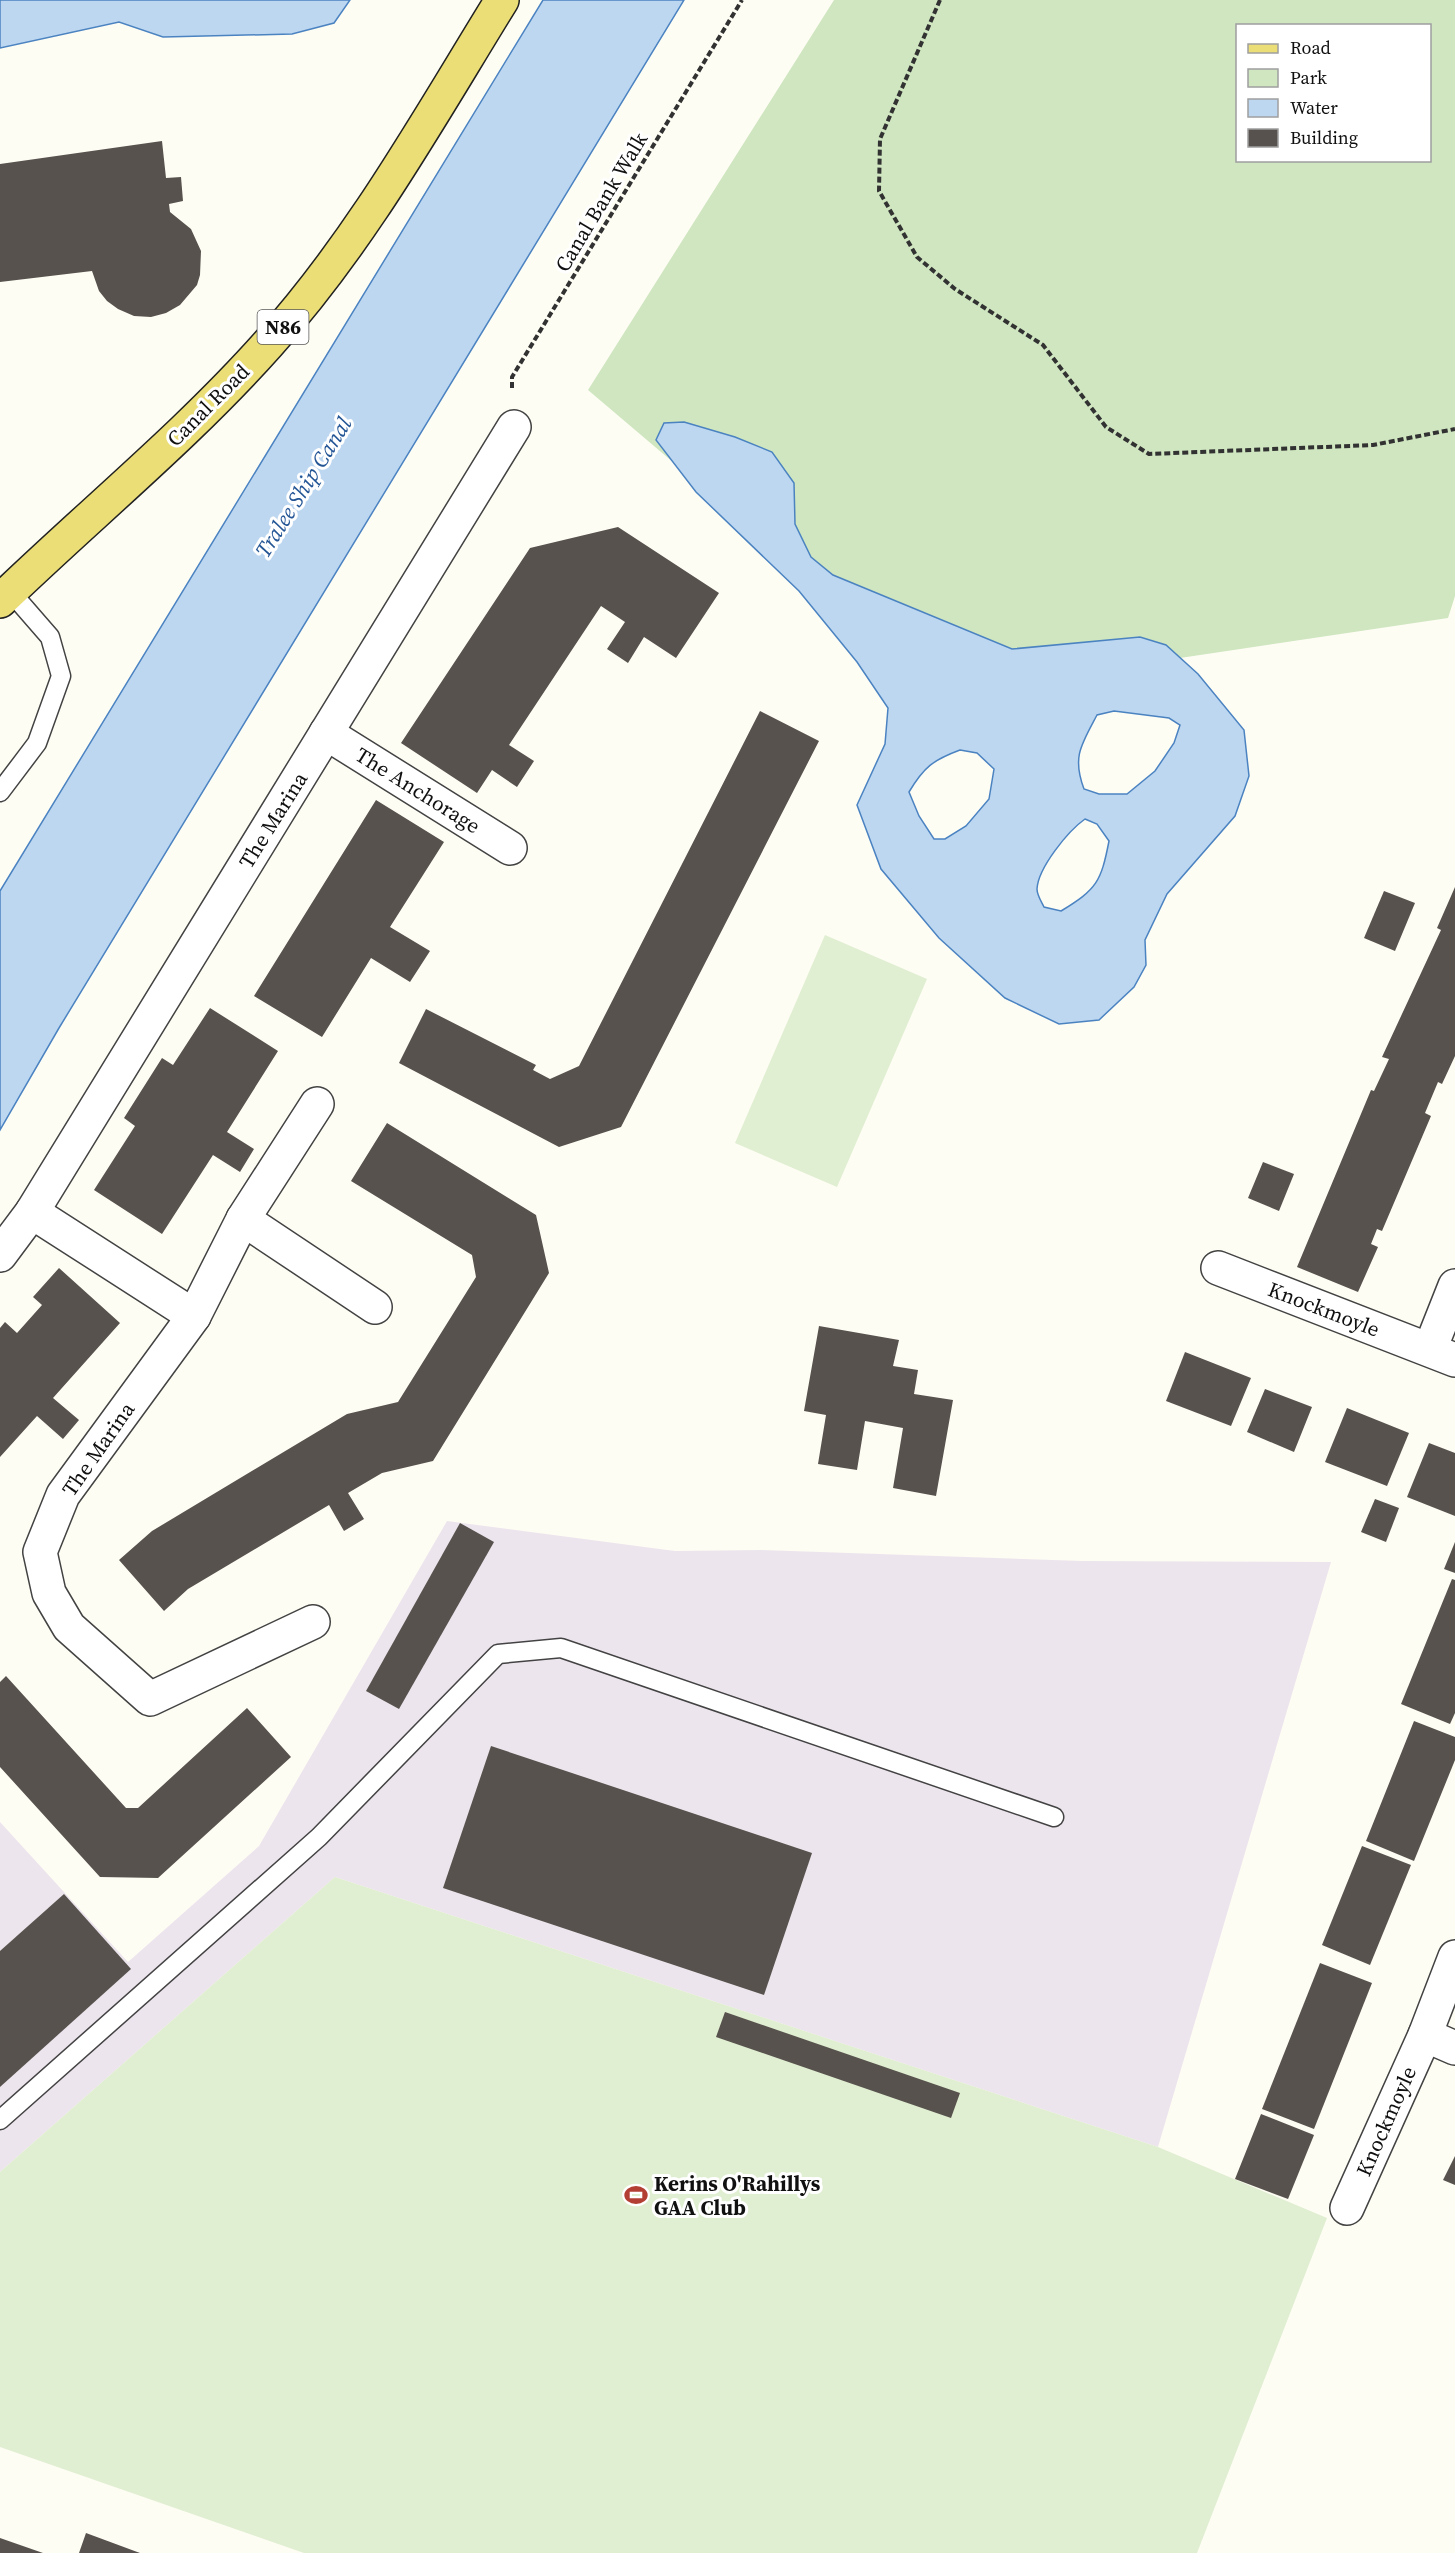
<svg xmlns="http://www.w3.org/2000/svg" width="1455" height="2553" font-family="'Source Serif 4',serif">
<rect width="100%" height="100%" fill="#fefdf4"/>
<!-- industrial -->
<path fill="#ede5ed" d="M447,1521L675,1551L761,1550L1083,1561L1331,1562L1158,2147L335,1877L0,2172V1822L128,1962L259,1846Z"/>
<!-- green -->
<path fill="#cfe6c0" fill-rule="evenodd" d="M834,0H1455V596L1448,618L945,693L588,390ZM1238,26H1430V160H1238Z"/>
<!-- pitch -->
<g fill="#e0eed1">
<path d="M825,935L927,979L837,1187L735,1143Z"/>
<path d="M335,1877L1158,2147L1327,2218L1197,2553H304L0,2447V2172Z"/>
</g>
<!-- water -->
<g fill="#bdd7f1" stroke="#4b83c1" stroke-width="1.5" fill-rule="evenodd">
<path d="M0,0H350L334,23L292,34L163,37L119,22L0,48Z"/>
<path d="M543,0H684L59,1028L0,1130V891Z"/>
<path d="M684,422L735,437L772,452L794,483L795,524L811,557L833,575L1012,649L1140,637L1166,645L1198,674L1244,730L1249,776L1235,816L1167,894L1145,940L1146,965L1134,987L1099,1020L1059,1024L1005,998L939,938L881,869L857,805L885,744L888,708L857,662L799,591L696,492L656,440L664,423ZM1114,711L1169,718L1180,725L1174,743L1155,771L1127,794H1099L1084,789C1072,757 1081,745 1097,715ZM960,750L977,753L994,769L989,799L966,826L945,839H934L919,816L909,792C924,767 933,760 960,750ZM1085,819L1097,824L1109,841C1101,882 1097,889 1061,911L1044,907C1041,901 1037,895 1037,889C1038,868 1068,831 1085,819Z"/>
</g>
<!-- building -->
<g fill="#57524d">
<path d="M162,141L166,178L181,177L183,201L169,204L170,212L191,229L201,251L200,275L197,285L180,305L166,313L151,317L134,316L118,309L107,301L99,291L92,271L0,282V164Z"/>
<path d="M618,527L719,593L676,658L644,637L628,663L607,649L625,622L601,606L509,745L534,761L517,787L492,770L477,793L401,743L530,548Z"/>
<path d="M760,711L819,741L621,1127L559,1147L399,1063L426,1009L536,1065L533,1070L550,1079L579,1066Z"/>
<path d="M376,800L444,842L390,927L430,951L410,982L371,958L322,1037L254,996Z"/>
<path d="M1455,887V1056L1442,1084L1438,1082L1425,1113L1431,1116L1382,1231L1377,1229L1371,1244L1378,1247L1358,1292L1297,1267L1371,1090L1374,1091L1389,1059L1382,1057L1441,930L1437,928Z"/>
<path d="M1384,891L1415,903L1395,951L1364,938Z"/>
<path d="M210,1008L278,1051L227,1132L254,1149L240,1172L213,1155L162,1234L94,1190L135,1126L124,1118L162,1058L173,1065Z"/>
<path d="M387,1123L536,1215L549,1273L433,1461L382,1473L348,1493L364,1519L344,1531L329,1505L188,1589L164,1611L119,1560L152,1531L347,1414L398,1402L476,1277L472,1255L351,1181Z"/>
<path d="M1263,1162L1294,1174L1279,1211L1248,1198Z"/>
<path d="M59,1268L120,1323L53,1398L79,1420L63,1439L37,1416L0,1457V1328L5,1322L17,1333L42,1305L33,1297Z"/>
<path d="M819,1326L899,1340L893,1366L918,1370L914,1394L953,1400L936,1496L893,1488L903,1428L865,1421L857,1470L818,1464L826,1415L804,1411Z"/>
<path d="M1185,1352L1251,1378L1231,1426L1166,1401Z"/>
<path d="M1265,1389L1312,1407L1294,1452L1247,1432Z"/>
<path d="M1347,1408L1409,1433L1387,1486L1325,1462Z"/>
<path d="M1429,1443L1455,1453V1516L1407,1497Z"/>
<path d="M1375,1499L1399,1508L1386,1542L1361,1532Z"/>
<path d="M460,1523L494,1542L399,1709L366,1691Z"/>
<path d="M1455,1542V1573L1444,1569Z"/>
<path d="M1452,1579L1455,1580V1713L1450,1724L1401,1704Z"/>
<path d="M6,1676L126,1808H138L247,1708L291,1757L158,1878L100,1877L0,1767V1682Z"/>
<path d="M1414,1721L1455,1737V1760L1414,1861L1366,1841Z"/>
<path d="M491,1746L812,1853L764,1995L443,1888Z"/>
<path d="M1362,1846L1411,1865L1370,1965L1322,1945Z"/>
<path d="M64,1894L131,1969L0,2087V1951Z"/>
<path d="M1320,1963L1372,1983L1314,2129L1262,2109Z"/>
<path d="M725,2012L960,2093L951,2118L716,2037Z"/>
<path d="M1261,2114L1314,2135L1288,2199L1235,2179Z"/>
<path d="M1455,2156V2185L1443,2180Z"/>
<path d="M86,2533L140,2553H79Z"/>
<path d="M0,2538L43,2553H0Z"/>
</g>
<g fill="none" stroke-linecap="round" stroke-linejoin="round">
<!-- lane casing -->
<g stroke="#434343" stroke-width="21">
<g id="lane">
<path d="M0,792L37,743L61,676L50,637L10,591"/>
<path d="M0,2120L319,1837L498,1654L561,1648L1054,1817"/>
</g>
</g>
<!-- street casing -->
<g stroke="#434343" stroke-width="36">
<g id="street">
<path d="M326,733L510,848"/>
<path d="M32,1212L194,1316L63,1495L40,1552L49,1593L69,1627L150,1699L313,1622"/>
<path d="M243,1219L375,1307"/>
<path d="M0,1255L32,1212L514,427"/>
<path d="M1218,1268L1455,1360"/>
<path d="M194,1316L243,1219L317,1104"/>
<path d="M1430,1349L1455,1286"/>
<path d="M1425,2035L1455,2048"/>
<path d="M1347,2208L1425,2035L1455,1957"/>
</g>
</g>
<!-- primary casing -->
<g stroke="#212121" stroke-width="36">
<path id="primary" d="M0,601C89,515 186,436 268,344C361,241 429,118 502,0"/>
</g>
<!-- path -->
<g stroke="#323232" stroke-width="4" stroke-dasharray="6 3" stroke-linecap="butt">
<path d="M940,0L880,139L879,191L917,257L955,289L1043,345L1106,427L1149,454L1373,445L1455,429"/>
<path d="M512,388V377L742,0"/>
</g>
<!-- lane -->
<use href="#lane" stroke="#fff" stroke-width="18"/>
<!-- street -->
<use href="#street" stroke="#fff" stroke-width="33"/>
<!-- primary -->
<use href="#primary" stroke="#ebde76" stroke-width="33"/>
</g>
<!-- icons -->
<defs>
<g id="stadium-bare" transform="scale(1.8)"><path d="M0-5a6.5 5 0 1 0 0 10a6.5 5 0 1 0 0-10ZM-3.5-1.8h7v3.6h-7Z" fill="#b33f34" stroke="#fff" stroke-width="2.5" paint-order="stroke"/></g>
</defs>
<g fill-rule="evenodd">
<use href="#stadium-bare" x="636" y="2195"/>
</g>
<g text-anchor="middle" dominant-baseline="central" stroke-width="6" stroke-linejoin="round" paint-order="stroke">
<!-- shield labels -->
<rect fill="#fff" stroke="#585858" stroke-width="1.5" x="257.5" y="310" width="51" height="34" rx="4.5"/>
<g font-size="20" font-weight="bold" fill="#101010">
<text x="283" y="327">N86</text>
</g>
<!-- street labels -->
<g font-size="21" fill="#101010" stroke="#fff">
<text transform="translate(601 202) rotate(-59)">Canal Bank Walk</text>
<text transform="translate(208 405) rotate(-45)">Canal Road</text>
<text transform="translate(418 790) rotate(32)">The Anchorage</text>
<text transform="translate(273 820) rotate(-58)">The Marina</text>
<text transform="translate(1324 1309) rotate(21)">Knockmoyle</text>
<text transform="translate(98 1449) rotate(-55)">The Marina</text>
<text transform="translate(1386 2121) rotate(-66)">Knockmoyle</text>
</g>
<!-- poi labels -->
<g font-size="21" font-weight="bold" fill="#101010" stroke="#fff" text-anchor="start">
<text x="654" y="2183">Kerins O'Rahillys<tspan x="654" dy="24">GAA Club</tspan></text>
</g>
<!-- water labels -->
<g font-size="22" font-style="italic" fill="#245696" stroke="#fff">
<text transform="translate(303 487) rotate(-58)">Tralee Ship Canal</text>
</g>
</g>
<!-- legend -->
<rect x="1236" y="24" width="195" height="138" fill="#ffffff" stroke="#9f9f9f" stroke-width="1.5"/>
<rect x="1248" y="44" width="30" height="9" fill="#ebde76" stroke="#9f9f9f" stroke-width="1.5"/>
<text x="1290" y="54" font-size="18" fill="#101010">Road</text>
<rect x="1248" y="69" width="30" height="18" fill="#cfe6c0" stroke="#9f9f9f" stroke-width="1.5"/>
<text x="1290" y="84" font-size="18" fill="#101010">Park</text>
<rect x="1248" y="99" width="30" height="18" fill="#bdd7f1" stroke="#9f9f9f" stroke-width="1.5"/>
<text x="1290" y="114" font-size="18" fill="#101010">Water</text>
<rect x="1248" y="129" width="30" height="18" fill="#57524d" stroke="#9f9f9f" stroke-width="1.5"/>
<text x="1290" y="144" font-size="18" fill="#101010">Building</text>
</svg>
